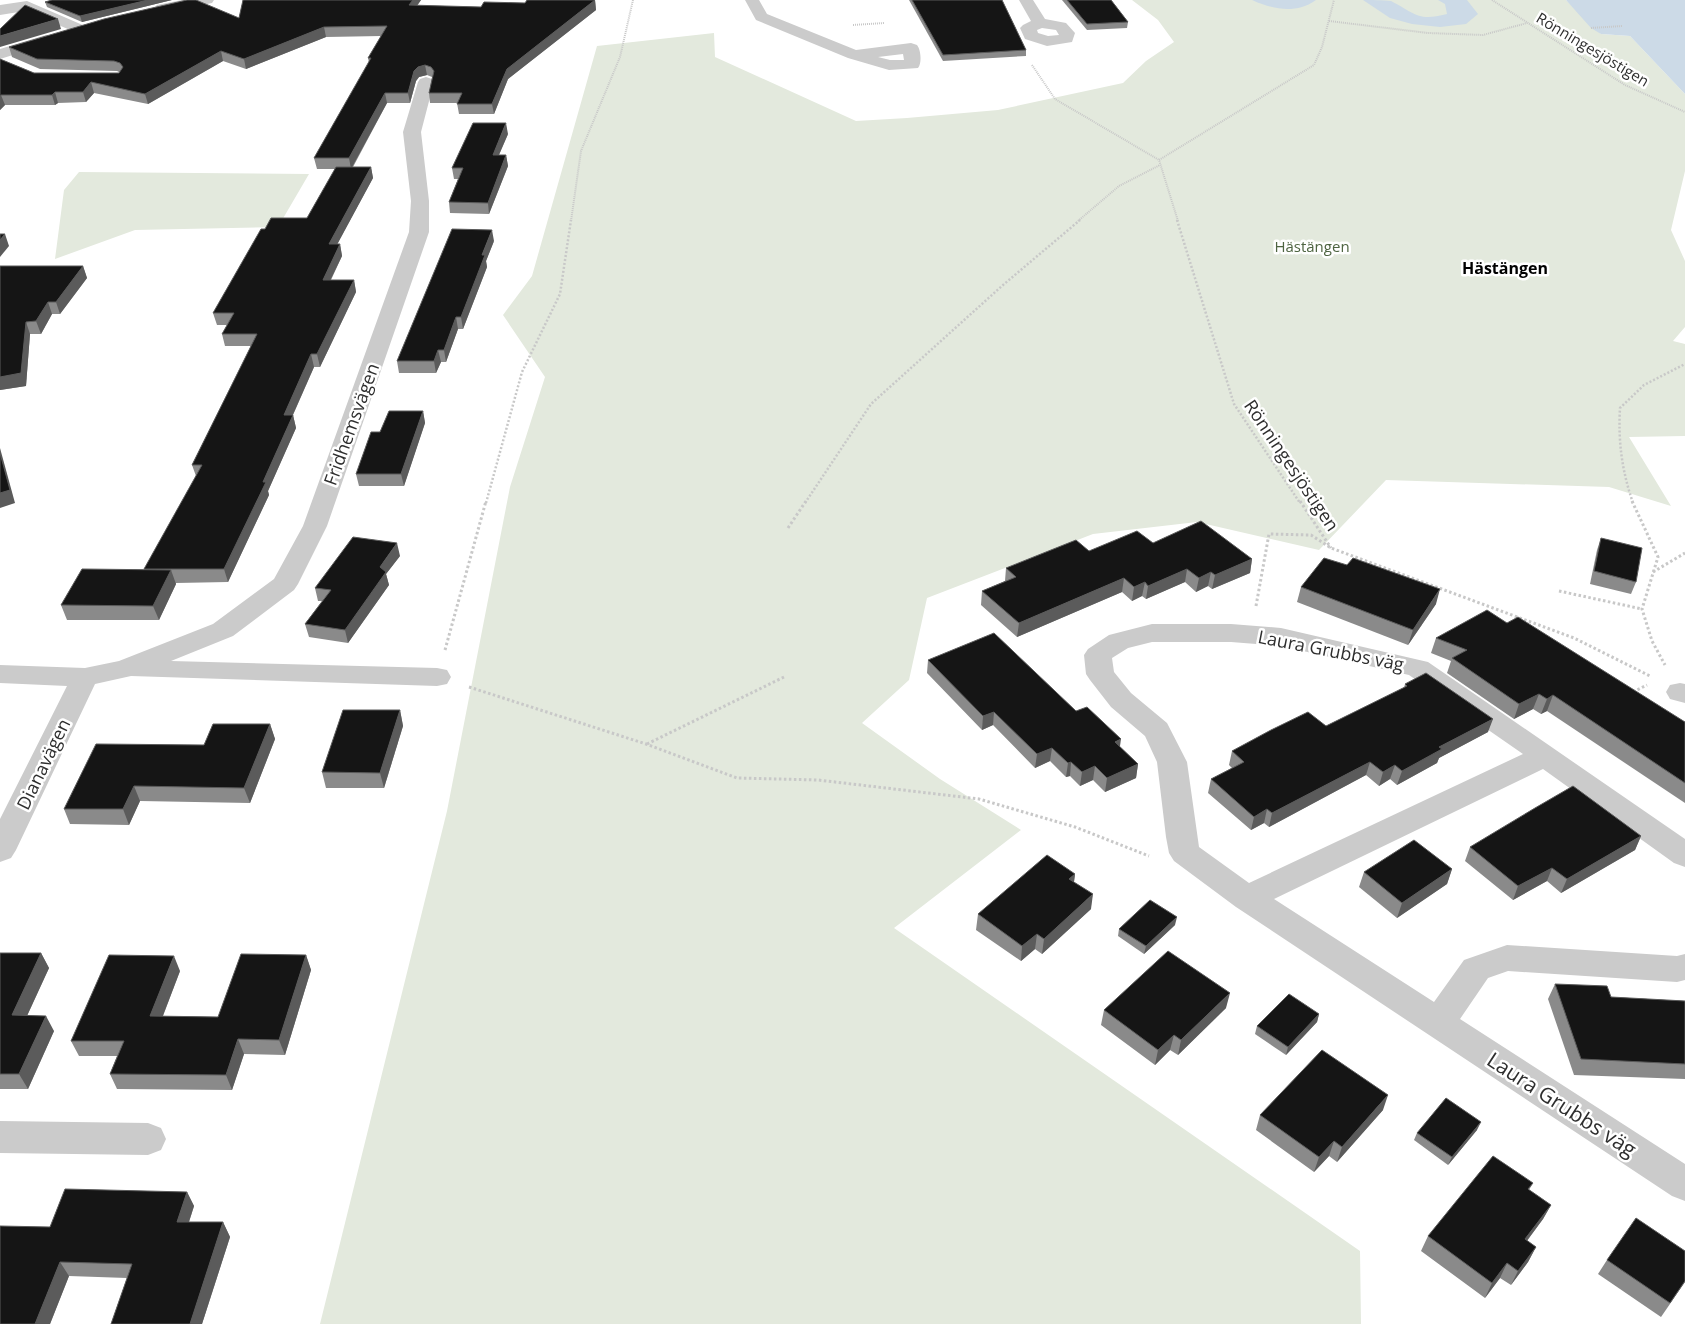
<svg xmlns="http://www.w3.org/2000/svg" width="1685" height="1324" font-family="'Open Sans',sans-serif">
<rect width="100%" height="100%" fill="#fff"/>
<!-- green -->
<g fill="#e3e9dd">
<path d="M1132,0H1566L1601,34L1630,36L1685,94V171L1671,230L1685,261V327L1673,341L1685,344V436L1629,437L1671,506L1609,487L1386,480L1319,550L1197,522L1093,534L927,598L909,680L862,723L940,779L1021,830L894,928L1360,1251L1361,1324H320L447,811L510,487L545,377L503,315L532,276L597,46L714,33L715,57L856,121L907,118L998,110L1123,83L1146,61L1174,42L1158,20Z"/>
<path d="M79,172L309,174L278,227L135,230L55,259L64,190Z"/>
</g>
<!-- water -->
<g fill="#ccdae7">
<path d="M1252,0H1316C1296,14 1274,10 1252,0Z"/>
<path d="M1363,0C1371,0 1384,0 1391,1C1415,13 1417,22 1447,14L1445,4L1438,0H1467L1478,14L1466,24L1440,27L1412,24L1390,18Z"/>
<path d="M1566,0H1685V94L1630,36L1601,34L1591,28Z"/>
</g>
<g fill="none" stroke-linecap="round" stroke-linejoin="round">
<!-- path-far2 -->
<g stroke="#c8c8c8" stroke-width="2" stroke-dasharray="1 1" stroke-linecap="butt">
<path d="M1492,0L1625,85L1685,112"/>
<path d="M1329,21L1428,33L1483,35L1527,23"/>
<path d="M853,25L884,23"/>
<path d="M1591,28L1622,26"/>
<path d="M1032,65L1055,99L1159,160"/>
<path d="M571,221L581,151L620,57L633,0"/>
<path d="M1078,221L1119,186L1160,165"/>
<path d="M1178,221L1159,160L1314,65L1322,47L1334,0"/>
</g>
<!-- path-far1 -->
<g stroke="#c8c8c8" stroke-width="2.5" stroke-dasharray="2 2" stroke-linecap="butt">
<path d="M1177,220L1234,404L1300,503"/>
<path d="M486,503L522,372L560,294L571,220"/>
<path d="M805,503L871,404L1003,285L1080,220"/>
<path d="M1633,503C1622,471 1618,442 1620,408L1644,385L1685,364"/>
</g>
<!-- path -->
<g stroke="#c8c8c8" stroke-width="3" stroke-dasharray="2.5 2.5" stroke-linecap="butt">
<path d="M1300,501L1331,548"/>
<path d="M1632,501L1658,557L1642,609L1652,641L1665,665"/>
<path d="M788,528L806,501"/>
<path d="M1653,572L1685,553"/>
<path d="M1559,591L1642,609"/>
<path d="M1256,606L1269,534L1311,535L1331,548L1574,638L1650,676"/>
<path d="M445,650L486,501"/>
<path d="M469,687L646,744L737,778L818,780L979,799L1075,827L1149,856"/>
<path d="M1633,692L1647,685"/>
<path d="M647,744L784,677"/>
</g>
<!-- street -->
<g fill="#cbcbcb" fill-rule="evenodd">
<path d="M182,0H214L212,3L162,13L157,11L154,8L157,5Z"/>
<path d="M745,0H759L767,14L856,50L911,43L917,45C921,50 922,63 918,68L889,70L848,58L756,20ZM903,54L904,60H890L878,57Z"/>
<path d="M1019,0H1033L1045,19L1066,23L1075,33L1072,42L1047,46L1025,39L1020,28L1023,25L1031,21ZM1042,28L1056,30L1059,35L1048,36L1038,33L1037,30Z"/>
<path d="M27,1L85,26L88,29L85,32H75L25,11L0,15V5Z"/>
<path d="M46,35L52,37L54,40L52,43L0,59V49Z"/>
<path d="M426,77L432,79L434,82L421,132L429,201V232L327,526L298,584L294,590L233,636L171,661L437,668L447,670L451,677L447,684L437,686L131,676L95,684L16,850L11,858L0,862V819L67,686L0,683V665L85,668L119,661L213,624L274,579L303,526L409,232L411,201L403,132L418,82L420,79Z"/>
<path d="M1152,624H1231L1281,628L1428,662L1685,839V867L1674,863L1543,769L1274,899L1434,1002L1464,960L1507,945L1677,956L1685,954V980L1677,982L1508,971L1488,978L1460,1019L1685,1164V1201L1672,1196L1236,907L1174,861L1169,853L1166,837L1157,762L1145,736L1111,707L1090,680L1086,674L1084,655L1088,649L1109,635ZM1152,642H1231L1281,646L1409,675L1523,754L1249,883L1199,847L1187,762L1167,723L1131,693L1114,672L1112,658L1128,648Z"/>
<path d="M1680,683L1685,684V703L1670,699L1666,692L1670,685Z"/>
<path d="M0,1121L148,1123L161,1128L166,1139L161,1150L148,1155L0,1153Z"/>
</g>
</g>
<!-- wall -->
<g fill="#8a8a8a">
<path d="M52,0H172L82,22L47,7L45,2Z"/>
<path d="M243,0H421L417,6L481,7L525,3L595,0L596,10L508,79L494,114H459L457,103H430L429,93L432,77L427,75L419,77L416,81L410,103H387L353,167H371L373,178L337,244H340L342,256L331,280H354L356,292L320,367H314L293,415L296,428L268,491L269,495L228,582L176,583V584L159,620H67L61,605L144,570L196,476L192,465L251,346H225L222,334L227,325H217L213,313L265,229L307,218L335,169H317L314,158L369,63L368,58L381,36L326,37L246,69L223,61L148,104L94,93L86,102L58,103L55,105H5L0,110V59L34,73H119V72L117,71L40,69L12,57L9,47L239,18Z"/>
<path d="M909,0H1002L1026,50V56L943,61Z"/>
<path d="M1062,0H1111L1128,22L1127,28L1087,30Z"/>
<path d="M508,134L499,155H506L508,166L489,214L450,213L449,202L458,179H454L452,168Z"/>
<path d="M494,241L486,261L487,267L463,329H458L446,362H441L436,373H399L397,361Z"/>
<path d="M0,266H83L87,278L60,314H52L41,334H30L26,386L0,390Z"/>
<path d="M423,411L425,423L404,486H359L356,474Z"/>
<path d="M1601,538L1636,582L1631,594L1590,584L1597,550Z"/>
<path d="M1153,543L1252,559L1250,573L1212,589L1208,586L1196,592L1185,582L1146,599L1142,596L1132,601L1122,592L1017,637L981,605L982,591L1005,581L1006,568L1089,551Z"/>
<path d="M400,556L386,574L389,585L348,643L309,637L305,624L322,601H318L315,588Z"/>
<path d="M1301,587L1436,604L1408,645L1297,602Z"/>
<path d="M1507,623L1685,722V803L1547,711L1541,714L1533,709L1514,719L1447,673L1451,661L1431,653L1436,638Z"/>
<path d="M928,660L1076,711L1120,747L1138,764L1136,778L1105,792L1093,780L1080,786L1070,776L1066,777L1050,761L1035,768L993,725L982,730L927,673Z"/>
<path d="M1405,684L1488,732L1439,758L1437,763L1397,785L1390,779L1379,786L1366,775L1269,827L1264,823L1251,830L1208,793L1211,779L1232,768L1229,765L1232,751L1326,726L1404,688Z"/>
<path d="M400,710L403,726L384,788H326L322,772Z"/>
<path d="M270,724L275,739L250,803L140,801L129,825L70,824L64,809L204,745Z"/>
<path d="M1641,836L1635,850L1561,893L1547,881L1513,900L1465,861L1470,847Z"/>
<path d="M1452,869L1447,884L1397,918L1359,887L1364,872Z"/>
<path d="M1075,874L1074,882L1091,909L1042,954L1035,949L1021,961L976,930L978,914Z"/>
<path d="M1175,925L1144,954L1118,936L1119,929Z"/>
<path d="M0,953H41L49,968L27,1016L54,1031L28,1089H0Z"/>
<path d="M306,955L311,970L285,1055L244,1054L232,1090L117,1089L110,1074L117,1056H79L71,1041L180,971L163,1016L218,1017Z"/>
<path d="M1555,984L1611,997L1685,1001V1079L1574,1075L1548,999Z"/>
<path d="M1226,1008L1178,1055L1170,1050L1155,1065L1101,1025L1104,1010Z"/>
<path d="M1319,1014L1317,1022L1286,1055L1255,1034L1257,1026Z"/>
<path d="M1383,1110L1337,1162L1329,1156L1314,1172L1256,1130L1260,1115Z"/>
<path d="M1477,1130L1448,1165L1414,1140L1417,1133Z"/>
<path d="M1533,1183L1529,1190L1551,1205L1543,1219L1527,1241L1536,1247L1528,1262L1511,1285L1500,1278L1485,1298L1421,1251L1428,1236Z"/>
<path d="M187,1192L194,1206L189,1222H223L230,1237L202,1324H111L127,1278L69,1276L50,1324H0L50,1227Z"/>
<path d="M1685,1251V1282L1661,1317L1598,1274L1607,1260Z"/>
</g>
<!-- shaded-wall -->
<g fill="#5b5b5b">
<path d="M148,0H172L82,22L80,16Z"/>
<path d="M413,0H421L410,15L409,5Z"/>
<path d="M595,0L596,10L508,79L494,114L492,104L507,69Z"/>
<path d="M58,19L61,29L0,47V36Z"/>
<path d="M324,27L326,37L246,69L244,59Z"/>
<path d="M221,51L223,61L148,104L145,94Z"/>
<path d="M425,65L427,75L419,77L416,81L410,103L408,93L414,71L418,67Z"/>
<path d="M91,82L94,93L86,102L83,92Z"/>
<path d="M55,92L58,103L55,105L52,95Z"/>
<path d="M385,93L387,103L351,169L349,158Z"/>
<path d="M1,95L5,105L0,110V97Z"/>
<path d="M506,123L508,134L494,166L493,155Z"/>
<path d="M506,155L508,166L489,214L488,203Z"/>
<path d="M371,167L373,178L331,256L329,244Z"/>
<path d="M492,230L494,241L486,261L487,267L463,329L461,317L482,255Z"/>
<path d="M5,234L9,246L0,257V240Z"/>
<path d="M340,244L342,256L325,291L323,280Z"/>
<path d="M83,266L87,278L60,314L56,302Z"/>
<path d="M354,280L356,292L320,367L317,354Z"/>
<path d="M48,302L52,314L41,334L36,321Z"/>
<path d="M456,317L458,329L446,362L444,350Z"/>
<path d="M26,322L30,334L26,386L0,390V377Z"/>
<path d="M438,350L441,362L436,373L434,361Z"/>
<path d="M311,354L314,367L287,428L284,415Z"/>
<path d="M423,411L425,423L404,486L401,474Z"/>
<path d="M293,415L296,428L268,491L269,495L228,582L224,569Z"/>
<path d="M0,448L15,503L0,508Z"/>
<path d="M397,543L400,556L386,574L389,585L348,643L345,630L380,567Z"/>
<path d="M1252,559L1250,573L1212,589L1215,575Z"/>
<path d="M1187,569L1185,582L1146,599L1148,586Z"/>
<path d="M171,570L176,584L159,620L153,606Z"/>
<path d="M1211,572L1208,586L1196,592L1199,578Z"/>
<path d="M1124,578L1122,592L1017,637L1019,623Z"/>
<path d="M1145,582L1142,596L1132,601L1134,587Z"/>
<path d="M1440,589L1436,604L1408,645L1413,630Z"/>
<path d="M1539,694L1533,709L1514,719L1519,704Z"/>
<path d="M1553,695L1547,711L1541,714L1547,699Z"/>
<path d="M400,710L403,726L384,788L380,773Z"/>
<path d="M994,712L993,725L982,730L983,716Z"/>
<path d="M1493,719L1488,732L1439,758L1437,763L1397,785L1402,771L1439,747Z"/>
<path d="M270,724L275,739L250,803L244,788Z"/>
<path d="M1121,739L1119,753L1115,742Z"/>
<path d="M1052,748L1050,761L1035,768L1037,754Z"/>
<path d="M1071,762L1070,776L1066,777L1068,763Z"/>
<path d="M1370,762L1366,775L1269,827L1272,813Z"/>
<path d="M1138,764L1136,778L1105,792L1107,778Z"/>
<path d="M1395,765L1390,779L1379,786L1383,772Z"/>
<path d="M1095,766L1093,780L1080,786L1082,772Z"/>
<path d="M134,786L140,801L129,825L123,809Z"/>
<path d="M1267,809L1264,823L1251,830L1254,817Z"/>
<path d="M1641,836L1635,850L1561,893L1567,879Z"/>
<path d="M1552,868L1547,881L1513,900L1518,886Z"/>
<path d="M1452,869L1447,884L1397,918L1402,903Z"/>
<path d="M1075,874L1073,889L1069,879Z"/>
<path d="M1093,894L1091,909L1042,954L1044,939Z"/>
<path d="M1177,917L1175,925L1144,954L1146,946Z"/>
<path d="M1037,934L1035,949L1021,961L1022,946Z"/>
<path d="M41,953L49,968L20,1031L12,1015Z"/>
<path d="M306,955L311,970L285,1055L279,1040Z"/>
<path d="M174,956L180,971L157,1031L150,1016Z"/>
<path d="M1230,993L1226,1008L1178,1055L1181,1040Z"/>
<path d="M1319,1014L1317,1022L1286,1055L1288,1047Z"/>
<path d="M46,1016L54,1031L28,1089L19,1074Z"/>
<path d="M1174,1035L1170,1050L1155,1065L1158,1050Z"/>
<path d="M238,1039L244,1054L232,1090L226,1075Z"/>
<path d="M1388,1095L1383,1110L1337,1162L1342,1147Z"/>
<path d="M1481,1122L1477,1130L1448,1165L1452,1157Z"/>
<path d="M1334,1141L1329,1156L1314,1172L1319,1157Z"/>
<path d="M187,1192L194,1206L184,1237L177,1222Z"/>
<path d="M1551,1205L1543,1219L1517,1254L1525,1239Z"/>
<path d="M223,1222L230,1237L202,1324H190Z"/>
<path d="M1536,1247L1528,1262L1511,1285L1518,1271Z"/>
<path d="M60,1262L69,1276L50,1324H35Z"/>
<path d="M1507,1263L1500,1278L1485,1298L1492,1283Z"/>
</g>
<!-- building -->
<g fill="#151515" stroke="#5b5b5b">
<path d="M52,0H148L80,16L45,2Z"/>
<path d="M187,0H196L239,18L243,0H413L409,5L481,7L484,2L525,3L527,0H595L507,69L492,104H457L462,93H429L434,71L431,67L425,65L418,67L414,71L408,93H385L349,158H314L371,58H368L387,26L324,27L244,59L221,51L145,94L91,82L83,92H55L52,95H1L0,97V59L34,73H119L123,67L120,63L114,61L37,59L9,47L104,19Z"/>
<path d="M912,0H1002L1026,50L943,55Z"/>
<path d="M1067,0H1111L1128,22L1087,24Z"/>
<path d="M25,5L58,19L0,36V29Z"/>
<path d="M473,123H506L493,155H506L488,203L449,202L463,168H452Z"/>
<path d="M336,167H371L329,244H340L323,280H354L317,354H311L284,415H293L263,482H266L224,569H144L202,465H192L257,334H222L234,313H213L261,229H265L271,218H307Z"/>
<path d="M452,229L492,230L482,255H485L461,317H456L444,350H438L434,361H397Z"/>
<path d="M0,234H5L0,240Z"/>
<path d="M0,266H83L56,302H48L36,321L26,322L21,373L0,377Z"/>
<path d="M389,411H423L401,474H356L371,432H380Z"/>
<path d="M0,453L10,490L0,493Z"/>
<path d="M1201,521L1252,559L1215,575L1211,572L1199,578L1187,569L1148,586L1145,582L1134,587L1124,578L1019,623L982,591L1016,577L1006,568L1076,540L1089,551L1137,531L1153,543Z"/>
<path d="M353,537L397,543L380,567L386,572L345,630L305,624L331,590L315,588Z"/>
<path d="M1601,538L1642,548L1636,582L1594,571Z"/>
<path d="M1324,558L1347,565L1353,558L1440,589L1413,630L1301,587Z"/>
<path d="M82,569L171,570L153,606L61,605Z"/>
<path d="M1487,610L1507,623L1518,617L1685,722V783L1553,695L1547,699L1539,694L1519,704L1452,658L1467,650L1436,638Z"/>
<path d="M994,633L1076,711L1087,707L1121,739L1115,742L1138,764L1107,778L1095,766L1082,772L1071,762L1068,763L1052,748L1037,754L994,712L983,716L928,660Z"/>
<path d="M1426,673L1493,719L1439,747L1442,749L1402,771L1395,765L1383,772L1370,762L1272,813L1267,809L1254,817L1211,779L1244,762L1232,751L1271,730L1308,712L1326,726L1407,686L1405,684Z"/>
<path d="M343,710H400L380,773L322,772Z"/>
<path d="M213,724H270L244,788L134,786L123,809H64L96,744L204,745Z"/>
<path d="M1573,786L1641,836L1567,879L1552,868L1518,886L1470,847L1535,808Z"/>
<path d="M1414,840L1452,869L1402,903L1364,872Z"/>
<path d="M1047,855L1075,874L1069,879L1093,894L1044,939L1037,934L1022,946L978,914Z"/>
<path d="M1150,900L1177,917L1146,946L1119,929Z"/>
<path d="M1168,951L1230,993L1181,1040L1174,1035L1158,1050L1104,1010Z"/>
<path d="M0,953H41L12,1015L46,1016L19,1074H0Z"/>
<path d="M241,954L306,955L279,1040L238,1039L226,1075L110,1074L124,1041H71L109,955L174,956L150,1016L218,1017Z"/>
<path d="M1555,984L1607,986L1611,997L1685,1001V1064L1581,1059Z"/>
<path d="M1289,994L1319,1014L1288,1047L1257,1026Z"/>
<path d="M1322,1050L1388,1095L1342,1147L1334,1141L1319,1157L1260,1115Z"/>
<path d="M1446,1098L1481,1122L1452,1157L1417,1133Z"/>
<path d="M1493,1156L1533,1183L1528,1189L1551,1205L1525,1239L1536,1247L1518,1271L1507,1263L1492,1283L1428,1236Z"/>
<path d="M65,1189L187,1192L177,1222H223L190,1324H111L132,1264L60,1262L35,1324H0V1226L50,1227Z"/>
<path d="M1636,1218L1685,1251V1281L1670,1303L1607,1260Z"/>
</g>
<g text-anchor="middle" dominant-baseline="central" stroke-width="5" stroke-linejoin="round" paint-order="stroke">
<!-- far-street labels -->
<g font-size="15" fill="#2e2e2e" stroke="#fff">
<text transform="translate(1593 49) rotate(31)">Rönningesjöstigen</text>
</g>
<!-- far-park labels -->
<g font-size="15" fill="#4e6441" stroke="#fff">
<text x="1312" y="246">Hästängen</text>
</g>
<!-- far-neighbourhood labels -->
<g font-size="16" font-weight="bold" fill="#000" stroke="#fff">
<text x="1505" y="268">Hästängen</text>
</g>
<!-- street labels -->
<g font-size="18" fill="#2e2e2e" stroke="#fff">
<text transform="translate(351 424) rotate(-70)">Fridhemsvägen</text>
<text transform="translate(1292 465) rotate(56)">Rönningesjöstigen</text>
<text transform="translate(1331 650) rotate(11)">Laura Grubbs väg</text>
<text transform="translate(43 764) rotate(-64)">Dianavägen</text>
</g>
<!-- near-street labels -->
<g font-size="21" fill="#2e2e2e" stroke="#fff">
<text transform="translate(1562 1104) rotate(33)">Laura Grubbs väg</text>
</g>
</g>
</svg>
